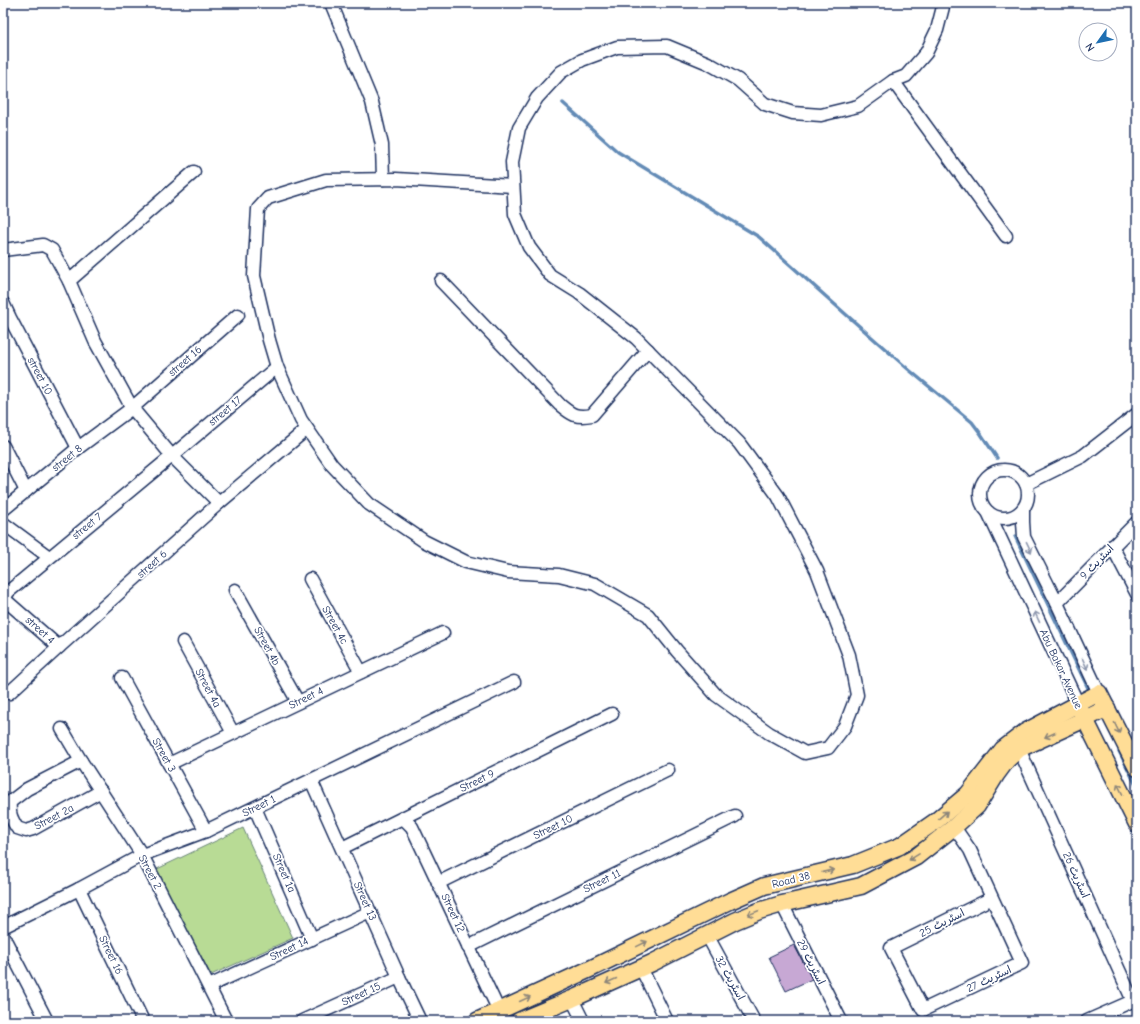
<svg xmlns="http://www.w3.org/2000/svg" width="1140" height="1024" font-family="'Comic Neue','Playpen Sans Arabic',sans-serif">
<rect width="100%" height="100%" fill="#fff"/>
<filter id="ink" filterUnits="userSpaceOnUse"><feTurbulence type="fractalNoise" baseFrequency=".025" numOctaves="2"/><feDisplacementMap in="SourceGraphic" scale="8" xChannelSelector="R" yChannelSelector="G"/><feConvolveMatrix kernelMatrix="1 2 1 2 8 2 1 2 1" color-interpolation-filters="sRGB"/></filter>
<g filter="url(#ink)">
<!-- green -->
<path fill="#b8db95" stroke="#6a857a" d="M243,828L293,938L211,975L155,870Z"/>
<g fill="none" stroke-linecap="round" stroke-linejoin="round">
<!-- stream -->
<g stroke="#638bb6" stroke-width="3.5">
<path d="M563,103L618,152L759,237L850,318L908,369L972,422L981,434L997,458"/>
<path d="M1015,536L1088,688"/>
<path d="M1119,751L1137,787"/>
</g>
</g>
<!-- building -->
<path fill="#c7a8d4" stroke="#1b2f5e" d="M794,945L812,979L786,991L769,957Z"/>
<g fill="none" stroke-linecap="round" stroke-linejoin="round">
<!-- minor casing -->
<g stroke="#1b2f5e" stroke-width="15">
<g id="minor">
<path d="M331,3L372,102L382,145L383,179"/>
<path d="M893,81L1006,236"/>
<path d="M513,186L396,179L326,180L268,198L258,209L254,276L269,340L277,367L301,420L332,465L369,504L424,541L466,562L508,572L559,575L595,584L648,615L677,651L716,695L769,733L805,753L828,748L845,726L857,695L849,655L817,571L778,496L739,443L636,338L579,293L550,275L529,247L515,214L512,162L519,128L537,98L561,72L582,60L617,47L667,46L708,63L738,80L765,104L793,113L821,115L858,106L893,81L906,76L926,53L937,30L944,3"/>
<path d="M3,250L43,245L52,250L69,281L95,341L132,408L172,456L219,503"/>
<path d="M69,281L194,172"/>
<path d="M441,281L560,405C572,415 576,418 592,415L648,350"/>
<path d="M3,303L10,318L78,448"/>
<path d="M3,446L26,491"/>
<circle cx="1004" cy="494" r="24"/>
<path d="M1026,484L1083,456L1137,414"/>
<path d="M1023,509V522L1024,537L1057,603L1099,693"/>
<path d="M3,510L78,448L132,408L238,315"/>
<path d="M988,512L1078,704"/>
<path d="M3,523L49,557"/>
<path d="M1112,546L1137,594"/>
<path d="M310,579L361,672"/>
<path d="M235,590L298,702"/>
<path d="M3,598L59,647"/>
<path d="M4,599L8,592L172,456L277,367"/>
<path d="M1057,603L1137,522"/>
<path d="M183,642L233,733"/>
<path d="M122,678L206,831"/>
<path d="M3,689L9,693L59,647L219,503L307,429"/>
<path d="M62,729L81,761L142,855L226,1021"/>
<path d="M1019,749L1133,1001"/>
<path d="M81,761L27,789L10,802C9,814 11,818 17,828L26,831L33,829L101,791"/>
<path d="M169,764L443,633"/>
<path d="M311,780L399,977L420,1021"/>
<path d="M255,808L312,939"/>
<path d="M403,818L412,827L499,1011"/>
<path d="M954,827L970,850L1022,963L923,1010L891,948L992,898"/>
<path d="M342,848L612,714"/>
<path d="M438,883L668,770"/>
<path d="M79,889L143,1021"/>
<path d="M782,904L841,1021"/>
<path d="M3,927L79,889L142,855L206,831L514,682"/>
<path d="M707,935L754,1021"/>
<path d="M3,936L47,1021"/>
<path d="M468,947L735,816"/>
<path d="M641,968L667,1021"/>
<path d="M209,986L370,912"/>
<path d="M572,999L583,1021"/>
<path d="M302,1021L399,977"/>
<path d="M1087,1021L1137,999"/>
</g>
</g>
<!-- major casing -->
<g stroke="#1b2f5e" stroke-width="19">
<g id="major">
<path d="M1080,709L1137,824"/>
<path d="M477,1021L590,969L730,901L764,886L853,865L900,846L936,821L968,794L1003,749L1025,732L1078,704L1099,693L1137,768"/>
<path d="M519,1021L572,999L652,963L735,921L759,911L782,904L861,886L916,857L954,827L977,806L996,775L1007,760L1019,749L1085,719L1107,708"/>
</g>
</g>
<!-- minor -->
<use href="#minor" stroke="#fff" stroke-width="12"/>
<!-- major -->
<use href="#major" stroke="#ffdd96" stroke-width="16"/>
</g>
<!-- one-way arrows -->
<defs><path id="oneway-shaft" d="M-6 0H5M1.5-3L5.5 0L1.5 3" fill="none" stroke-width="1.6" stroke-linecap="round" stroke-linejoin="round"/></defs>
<g stroke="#8d97ae">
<use href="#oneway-shaft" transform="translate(1029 547) rotate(64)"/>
<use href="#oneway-shaft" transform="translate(1037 617) rotate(-115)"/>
<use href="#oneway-shaft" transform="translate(1085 664) rotate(65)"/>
</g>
<g stroke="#8d867a">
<use href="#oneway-shaft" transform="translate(1117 728) rotate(64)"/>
<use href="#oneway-shaft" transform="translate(1050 735) rotate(156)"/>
<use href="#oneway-shaft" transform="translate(1120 789) rotate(-116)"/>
<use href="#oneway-shaft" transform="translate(943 815) rotate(-41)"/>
<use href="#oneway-shaft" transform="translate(914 857) rotate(148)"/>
<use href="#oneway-shaft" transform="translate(828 871) rotate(-13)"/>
<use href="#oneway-shaft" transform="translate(753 913) rotate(158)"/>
<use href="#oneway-shaft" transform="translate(642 944) rotate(-26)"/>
<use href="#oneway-shaft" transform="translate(611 981) rotate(156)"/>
<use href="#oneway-shaft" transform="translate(525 999) rotate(-25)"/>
</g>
</g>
<g text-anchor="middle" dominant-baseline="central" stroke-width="3.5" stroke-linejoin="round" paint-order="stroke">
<!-- street labels -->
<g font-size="11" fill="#1b2f5e" stroke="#fff">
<text transform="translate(185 361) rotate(-41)">street 16</text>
<text transform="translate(40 376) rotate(62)">street 10</text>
<text transform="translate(225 411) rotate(-40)">street 17</text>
<text transform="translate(67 458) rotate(-39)">street 8</text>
<text transform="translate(87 526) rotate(-39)">street 7</text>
<text transform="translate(1097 562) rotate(-46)">اسٹریٹ 9</text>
<text transform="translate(152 564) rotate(-42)">street 6</text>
<text transform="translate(335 625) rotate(61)">Street 4c</text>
<text transform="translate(40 630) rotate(42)">street 4</text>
<text transform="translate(267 646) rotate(61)">Street 4b</text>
<text transform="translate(1061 669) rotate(65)">Abu Bakar Avenue</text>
<text transform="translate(208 688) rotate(62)">Street 4a</text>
<text transform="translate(306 698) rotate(-26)">Street 4</text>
<text transform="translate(164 755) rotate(61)">Street 3</text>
<text transform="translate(477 781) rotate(-26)">Street 9</text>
<text transform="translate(259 806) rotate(-26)">Street 1</text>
<text transform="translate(54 817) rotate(-28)">Street 2a</text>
<text transform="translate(553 827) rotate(-26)">Street 10</text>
<text transform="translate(150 872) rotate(62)">Street 2</text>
<text transform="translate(284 873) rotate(66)">Street 1a</text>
<text transform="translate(1076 875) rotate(66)">اسٹریٹ 26</text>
<text transform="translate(791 880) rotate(-14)">Road 38</text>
<text transform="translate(602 881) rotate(-26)">Street 11</text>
<text transform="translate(365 901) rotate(66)">Street 13</text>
<text transform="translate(453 913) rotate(65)">Street 12</text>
<text transform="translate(942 923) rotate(-27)">اسٹریٹ 25</text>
<text transform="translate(289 949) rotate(-25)">Street 14</text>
<text transform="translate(111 955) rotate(64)">Street 16</text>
<text transform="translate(811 962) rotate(63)">اسٹریٹ 29</text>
<text transform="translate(730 978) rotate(61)">اسٹریٹ 32</text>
<text transform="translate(989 979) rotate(-25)">اسٹریٹ 27</text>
<text transform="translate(361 994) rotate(-25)">Street 15</text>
</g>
</g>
<!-- margin -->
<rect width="1140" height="1024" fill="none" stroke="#fff" stroke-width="16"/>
<rect x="8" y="8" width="1124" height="1008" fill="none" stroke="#1b2f5e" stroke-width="1.5" filter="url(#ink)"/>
<!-- north arrow -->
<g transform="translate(1098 42) rotate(237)"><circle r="19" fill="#ffffff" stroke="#a4acbf"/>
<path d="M0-3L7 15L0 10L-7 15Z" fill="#1f6fb2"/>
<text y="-6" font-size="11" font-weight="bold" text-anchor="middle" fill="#1b2f5e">N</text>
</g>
</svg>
